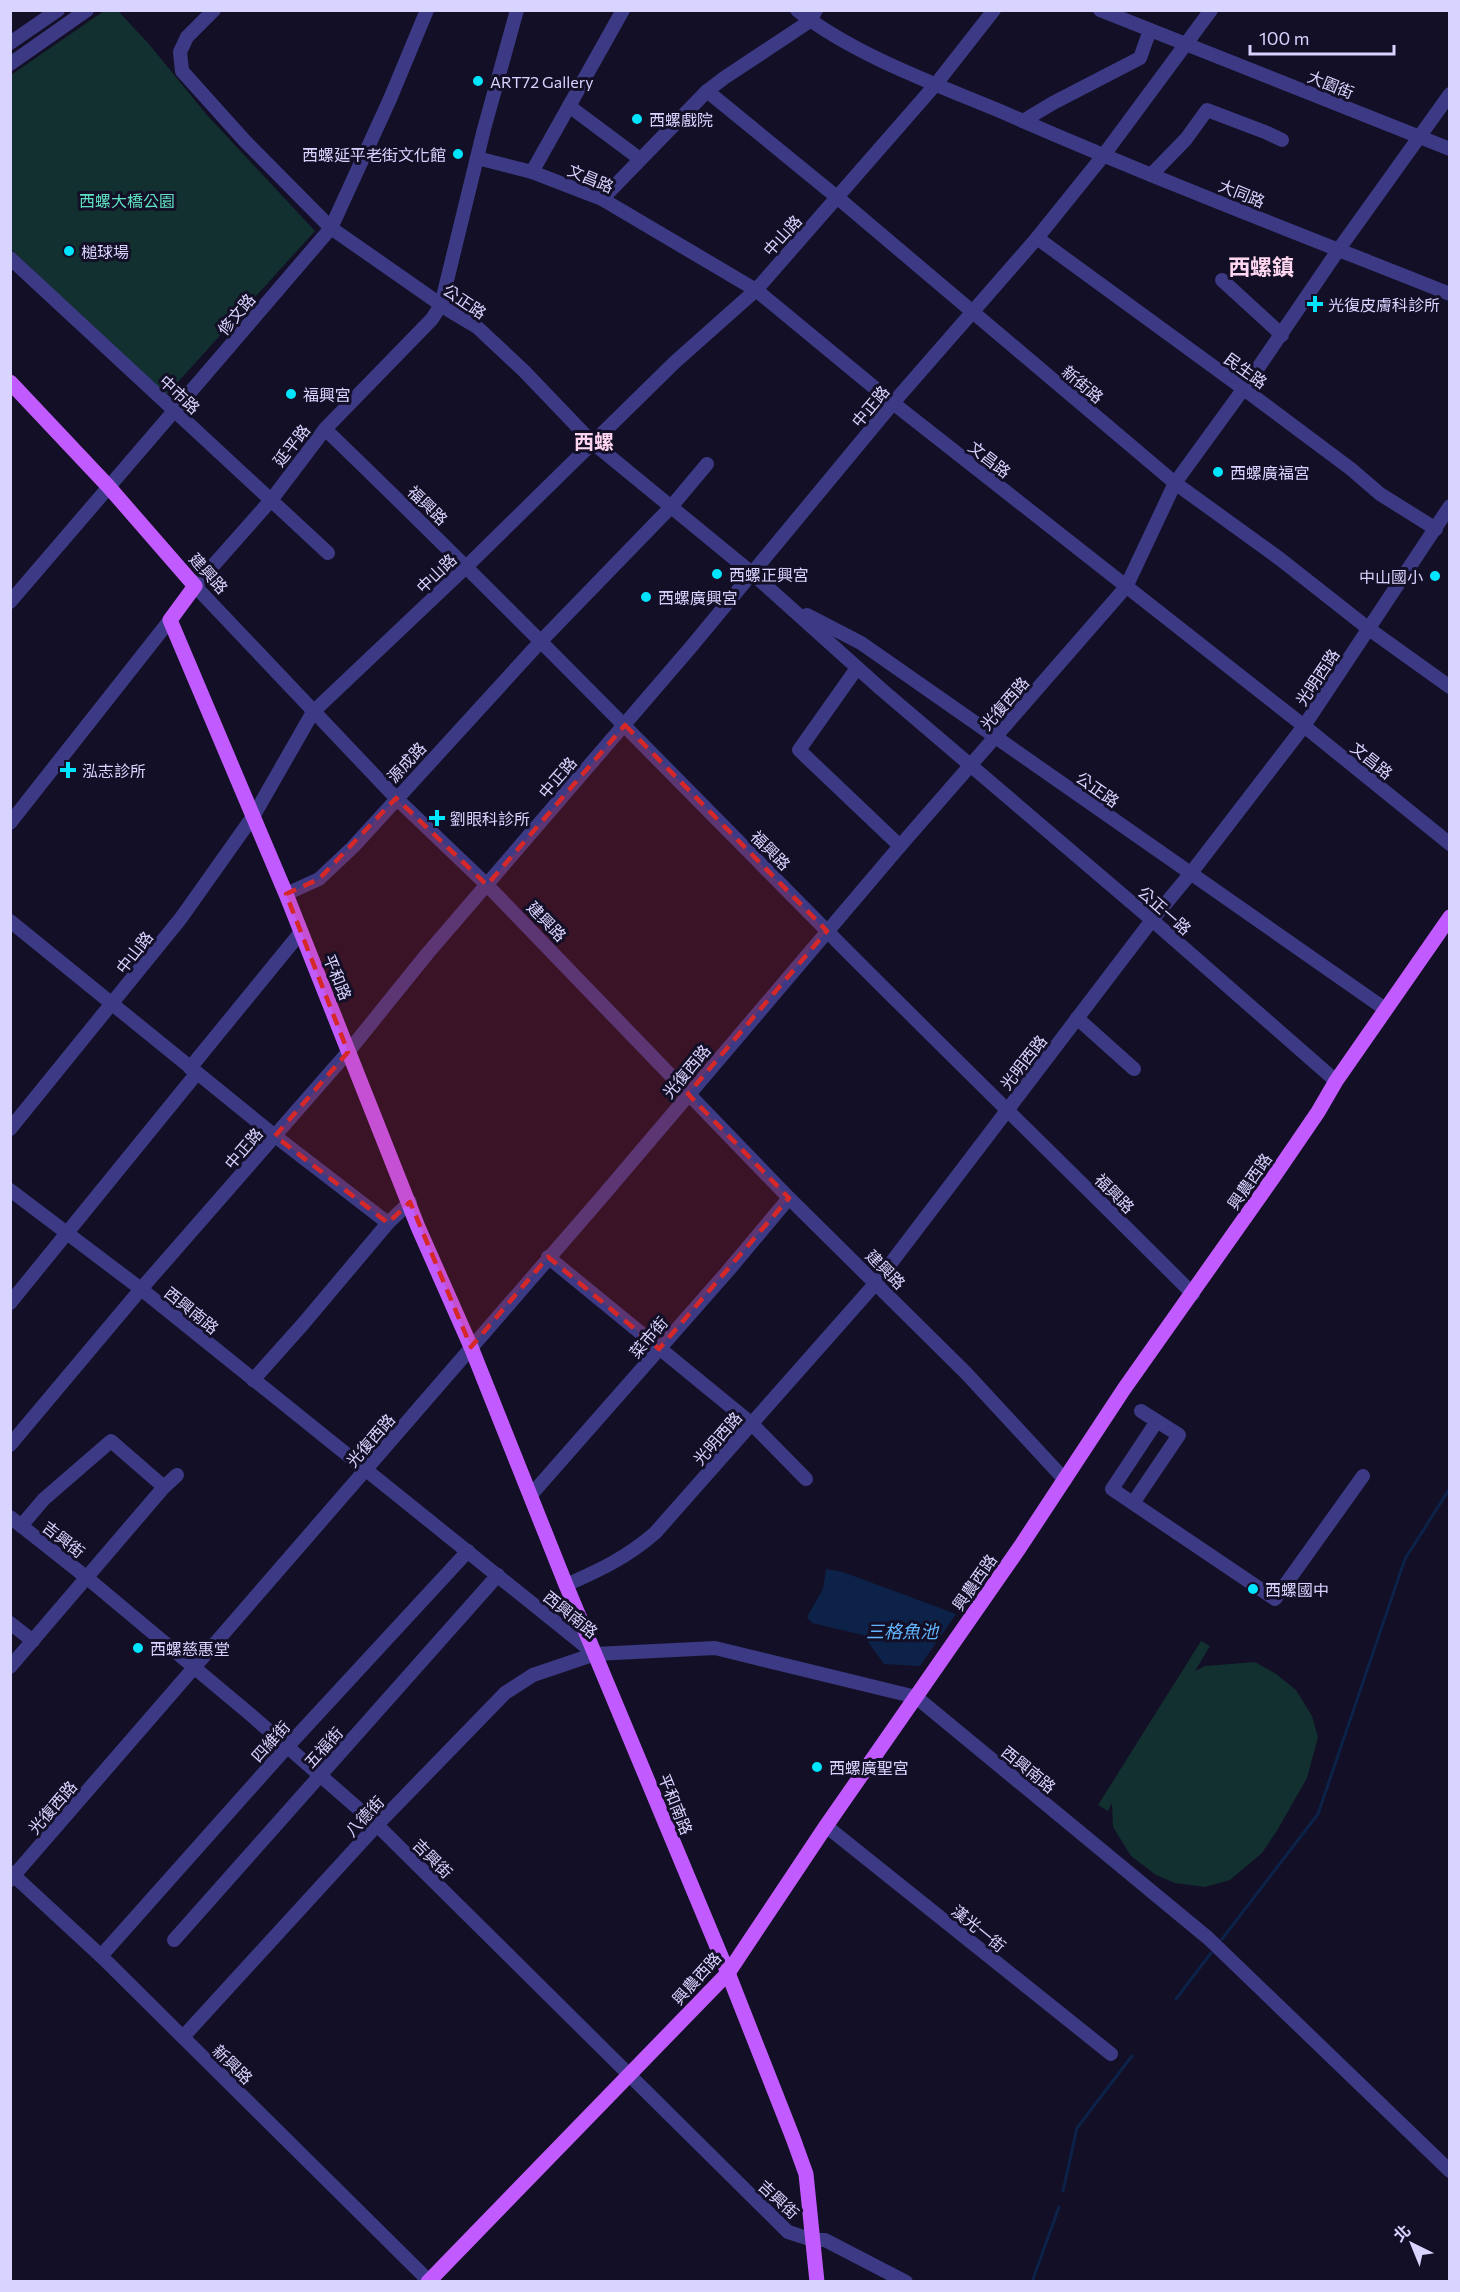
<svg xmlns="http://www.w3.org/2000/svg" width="1460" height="2292" font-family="Commissioner,'Noto Sans TC',sans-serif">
<rect width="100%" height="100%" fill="#130f26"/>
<!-- green -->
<g fill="#12302f">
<path d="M104,11H118L148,43L207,115L315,231L167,394L159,390L11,249V75Z"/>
<path d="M1201,1641L1210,1646L1195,1671L1205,1666L1255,1662L1276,1674L1296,1690L1312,1716L1318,1737L1307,1778L1278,1829L1262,1853L1230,1880L1205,1887L1175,1883L1156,1875L1131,1856L1113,1827L1112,1803L1108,1811L1098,1805Z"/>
</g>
<!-- water -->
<path fill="#0c2248" d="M826,1569L843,1572L956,1614L920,1666L884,1664L863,1635L812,1623L807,1617L823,1589Z"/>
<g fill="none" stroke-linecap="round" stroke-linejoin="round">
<!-- stream -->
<g stroke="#0c2248" stroke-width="3">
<path d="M1222,1939L1318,1814L1405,1559L1450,1488"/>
<path d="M1176,1999L1211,1953"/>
<path d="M1063,2191L1077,2128L1132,2056"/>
<path d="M1032,2282L1059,2207"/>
</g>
<!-- minor -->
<g stroke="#3d3a85" stroke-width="14">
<path d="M214,10L187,37L180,52L182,71L244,140L331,228L450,311L477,327L524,371L592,442L753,574L881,689L1152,920L1336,1081"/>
<path d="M517,10L484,129L441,305L432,319L325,429L272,499L195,586L396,798L487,885L789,1198L966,1373L1065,1480"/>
<path d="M797,10C852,54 935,84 1000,111C1148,176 1299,234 1450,294"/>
<path d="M1100,10L1450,149"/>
<path d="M10,43L58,10"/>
<path d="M10,64L87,10"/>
<path d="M707,91L838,198L1175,483L1280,559L1369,629L1450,687"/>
<path d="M569,106L640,159"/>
<path d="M1023,121L1053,103L1140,58L1150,30"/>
<path d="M477,158L532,172L602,199L756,290L893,403L1304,726L1450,844"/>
<path d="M532,172L623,10"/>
<path d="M1151,175L1186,139L1207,110L1265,132L1282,140"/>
<path d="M602,199L707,91L724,78L810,21L816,10"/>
<path d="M1037,238L1244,389L1351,469L1380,494L1436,529"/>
<path d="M10,258L328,553"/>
<path d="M1222,280L1282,335"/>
<path d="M325,429C495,593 660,762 826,930C947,1052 1071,1172 1193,1294"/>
<path d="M10,602L331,228L390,99L427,10"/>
<path d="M807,615L861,643L1385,1009"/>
<path d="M857,668L799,750L900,846"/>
<path d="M10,823L170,620"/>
<path d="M286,894L319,879L353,847L542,640L671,507L707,464"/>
<path d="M10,921L275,1136L388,1223"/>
<path d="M1077,1018L1134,1069"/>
<path d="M190,1068L301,932"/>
<path d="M10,1129L181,918L254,815L313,712L465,568L675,362L756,290L936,84L994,10"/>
<path d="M10,1190L141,1289L595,1654L715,1648L916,1697L1208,1938L1450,2171"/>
<path d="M548,1257L752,1424L806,1479"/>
<path d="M10,1303L197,1073"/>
<path d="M253,1380L303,1324L388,1223L410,1202"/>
<path d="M1157,1421L1112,1489L1275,1599L1363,1476"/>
<path d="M10,1445L141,1289L348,1052L427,954L691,647L893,403L1037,238L1103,156L1211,10"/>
<path d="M530,1496L727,1272L789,1198"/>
<path d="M1133,1503L1179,1435L1141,1411"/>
<path d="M10,1517L86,1577L251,1715L377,1825L788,2232L813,2240H825L906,2282"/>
<path d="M21,1526L44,1499L111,1441L164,1487"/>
<path d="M566,1585C600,1570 626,1558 655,1533L875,1284L1152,920L1191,873L1304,726L1450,506"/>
<path d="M10,1623L33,1641"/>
<path d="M10,1667L164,1487L177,1475"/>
<path d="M826,1826L1111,2054"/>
<path d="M10,1872L101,1956L430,2282"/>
<path d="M10,1880L601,1198L900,846L1126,587L1175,483L1247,384L1339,249L1450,94"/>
<path d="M174,1940L498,1575"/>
<path d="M101,1956L287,1747L468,1551"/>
<path d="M183,2037L377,1825L505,1693L533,1675L595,1654"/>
</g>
<!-- major -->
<g stroke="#c25bff" stroke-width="15">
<path d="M10,382L108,486L195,586L170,620L286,894L418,1227L471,1347L566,1585L728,1973L793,2138L806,2174L817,2282"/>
<path d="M428,2282L728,1973L826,1826L1020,1547L1124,1389L1275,1175L1318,1112L1336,1081L1450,917"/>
</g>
</g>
<!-- marked area -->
<path fill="#d62828" fill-opacity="0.2" stroke="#d62828" stroke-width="4.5" stroke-dasharray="12 8" stroke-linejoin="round" d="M625,725L827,931L688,1094L789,1198L659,1349L548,1257L471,1347L410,1202L388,1223L275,1136L348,1052L286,894L319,879L396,798L487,885Z"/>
<!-- markers -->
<g fill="#00e5ff" stroke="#130f26" stroke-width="2">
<circle cx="478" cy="81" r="6"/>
<circle cx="637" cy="119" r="6"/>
<circle cx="458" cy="154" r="6"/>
<circle cx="69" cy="251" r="6"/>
<path d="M1312 295h6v6h6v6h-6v6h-6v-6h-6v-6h6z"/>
<circle cx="291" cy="394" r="6"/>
<circle cx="1218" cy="472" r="6"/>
<circle cx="717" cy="574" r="6"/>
<circle cx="1435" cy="576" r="6"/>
<circle cx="646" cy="597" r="6"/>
<path d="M65 761h6v6h6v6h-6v6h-6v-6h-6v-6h6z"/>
<path d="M434 809h6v6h6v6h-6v6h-6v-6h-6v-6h6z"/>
<circle cx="1253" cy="1589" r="6"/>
<circle cx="138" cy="1648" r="6"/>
<circle cx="817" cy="1767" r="6"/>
</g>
<g text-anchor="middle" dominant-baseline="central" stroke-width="6" stroke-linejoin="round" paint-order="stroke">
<!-- poi labels -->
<g font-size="16" fill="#d9d4ff" stroke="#130f26" text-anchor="start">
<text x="490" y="81">ART72 Gallery</text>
<text x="649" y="119">西螺戲院</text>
<text x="446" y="154" text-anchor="end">西螺延平老街文化館</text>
<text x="81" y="251">槌球場</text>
<text x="1328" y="304">光復皮膚科診所</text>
<text x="303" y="394">福興宮</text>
<text x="1230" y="472">西螺廣福宮</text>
<text x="729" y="574">西螺正興宮</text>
<text x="1423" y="576" text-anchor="end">中山國小</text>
<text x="658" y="597">西螺廣興宮</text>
<text x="82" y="770">泓志診所</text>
<text x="450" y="818">劉眼科診所</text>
<text x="1265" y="1589">西螺國中</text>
<text x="150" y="1648">西螺慈惠堂</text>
<text x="829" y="1767">西螺廣聖宮</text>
</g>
<!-- street labels -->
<g font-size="16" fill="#d9d4ff" stroke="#130f26">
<text transform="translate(1331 84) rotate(22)">大園街</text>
<text transform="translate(591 178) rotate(23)">文昌路</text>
<text transform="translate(1242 193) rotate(22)">大同路</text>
<text transform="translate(782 235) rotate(-48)">中山路</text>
<text transform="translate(465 301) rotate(34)">公正路</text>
<text transform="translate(236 314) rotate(-50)">修文路</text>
<text transform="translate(1246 370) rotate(36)">民生路</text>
<text transform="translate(1083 384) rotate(40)">新街路</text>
<text transform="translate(180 394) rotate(43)">中市路</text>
<text transform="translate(870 406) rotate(-50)">中正路</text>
<text transform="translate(291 445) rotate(-52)">延平路</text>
<text transform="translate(990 459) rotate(38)">文昌路</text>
<text transform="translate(428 505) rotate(44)">福興路</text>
<text transform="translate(209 573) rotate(48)">建興路</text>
<text transform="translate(436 573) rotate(-44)">中山路</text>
<text transform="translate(1317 677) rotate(-56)">光明西路</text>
<text transform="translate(1004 703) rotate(-49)">光復西路</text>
<text transform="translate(1372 760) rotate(39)">文昌路</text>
<text transform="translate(406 762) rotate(-47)">源成路</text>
<text transform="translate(557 777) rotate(-49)">中正路</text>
<text transform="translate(1098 789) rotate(35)">公正路</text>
<text transform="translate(771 850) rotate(45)">福興路</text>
<text transform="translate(1165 910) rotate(41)">公正一路</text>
<text transform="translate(547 921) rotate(46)">建興路</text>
<text transform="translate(134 952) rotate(-52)">中山路</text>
<text transform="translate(338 977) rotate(68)">平和路</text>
<text transform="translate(1023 1062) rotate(-52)">光明西路</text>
<text transform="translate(686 1071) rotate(-50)">光復西路</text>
<text transform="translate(243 1148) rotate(-49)">中正路</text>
<text transform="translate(1249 1181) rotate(-55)">興農西路</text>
<text transform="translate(1115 1193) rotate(45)">福興路</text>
<text transform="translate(886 1269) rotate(45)">建興路</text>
<text transform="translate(192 1310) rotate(39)">西興南路</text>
<text transform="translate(648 1337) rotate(-49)">菜市街</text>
<text transform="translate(717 1438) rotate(-49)">光明西路</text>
<text transform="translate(370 1440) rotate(-49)">光復西路</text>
<text transform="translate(64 1539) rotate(38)">吉興街</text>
<text transform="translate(974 1582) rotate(-55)">興農西路</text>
<text transform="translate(571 1614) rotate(39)">西興南路</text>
<text transform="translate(270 1741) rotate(-48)">四維街</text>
<text transform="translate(323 1747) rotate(-48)">五福街</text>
<text transform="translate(1029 1769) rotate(39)">西興南路</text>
<text transform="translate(676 1804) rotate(68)">平和南路</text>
<text transform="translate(52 1807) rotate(-49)">光復西路</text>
<text transform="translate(364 1816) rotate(-47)">八德街</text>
<text transform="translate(433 1858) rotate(45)">吉興街</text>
<text transform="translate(979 1928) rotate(39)">漢光一街</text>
<text transform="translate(696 1978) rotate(-48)">興農西路</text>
<text transform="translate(233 2064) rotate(44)">新興路</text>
<text transform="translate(779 2199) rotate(43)">吉興街</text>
</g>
<!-- park labels -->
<g font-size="16" fill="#5fe0c0" stroke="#130f26">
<text x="127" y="200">西螺大橋公園</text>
</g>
<!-- water labels -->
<g font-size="18" font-style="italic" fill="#62b6ff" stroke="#130f26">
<text x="902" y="1631">三格魚池</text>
</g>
<!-- quarter labels -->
<g font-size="20" font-weight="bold" fill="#ffd6f0" stroke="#130f26">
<text x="594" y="441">西螺</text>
</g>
<!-- district labels -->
<g font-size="22" font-weight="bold" fill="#ffd6f0" stroke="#130f26">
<text x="1261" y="266">西螺鎮</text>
</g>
</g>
<!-- border -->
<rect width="1460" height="2292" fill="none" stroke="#d9d4ff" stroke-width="24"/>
<!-- north arrow -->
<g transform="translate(1412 2244) rotate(317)" stroke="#130f26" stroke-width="4.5" paint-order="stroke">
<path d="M0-4.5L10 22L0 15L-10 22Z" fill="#d9d4ff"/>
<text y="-9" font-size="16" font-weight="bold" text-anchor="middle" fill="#d9d4ff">北</text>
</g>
<!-- scale -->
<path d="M1250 45v9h144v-9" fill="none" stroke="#d9d4ff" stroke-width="3"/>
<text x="1259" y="45" font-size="18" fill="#d9d4ff" stroke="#130f26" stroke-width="4.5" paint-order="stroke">100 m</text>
</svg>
